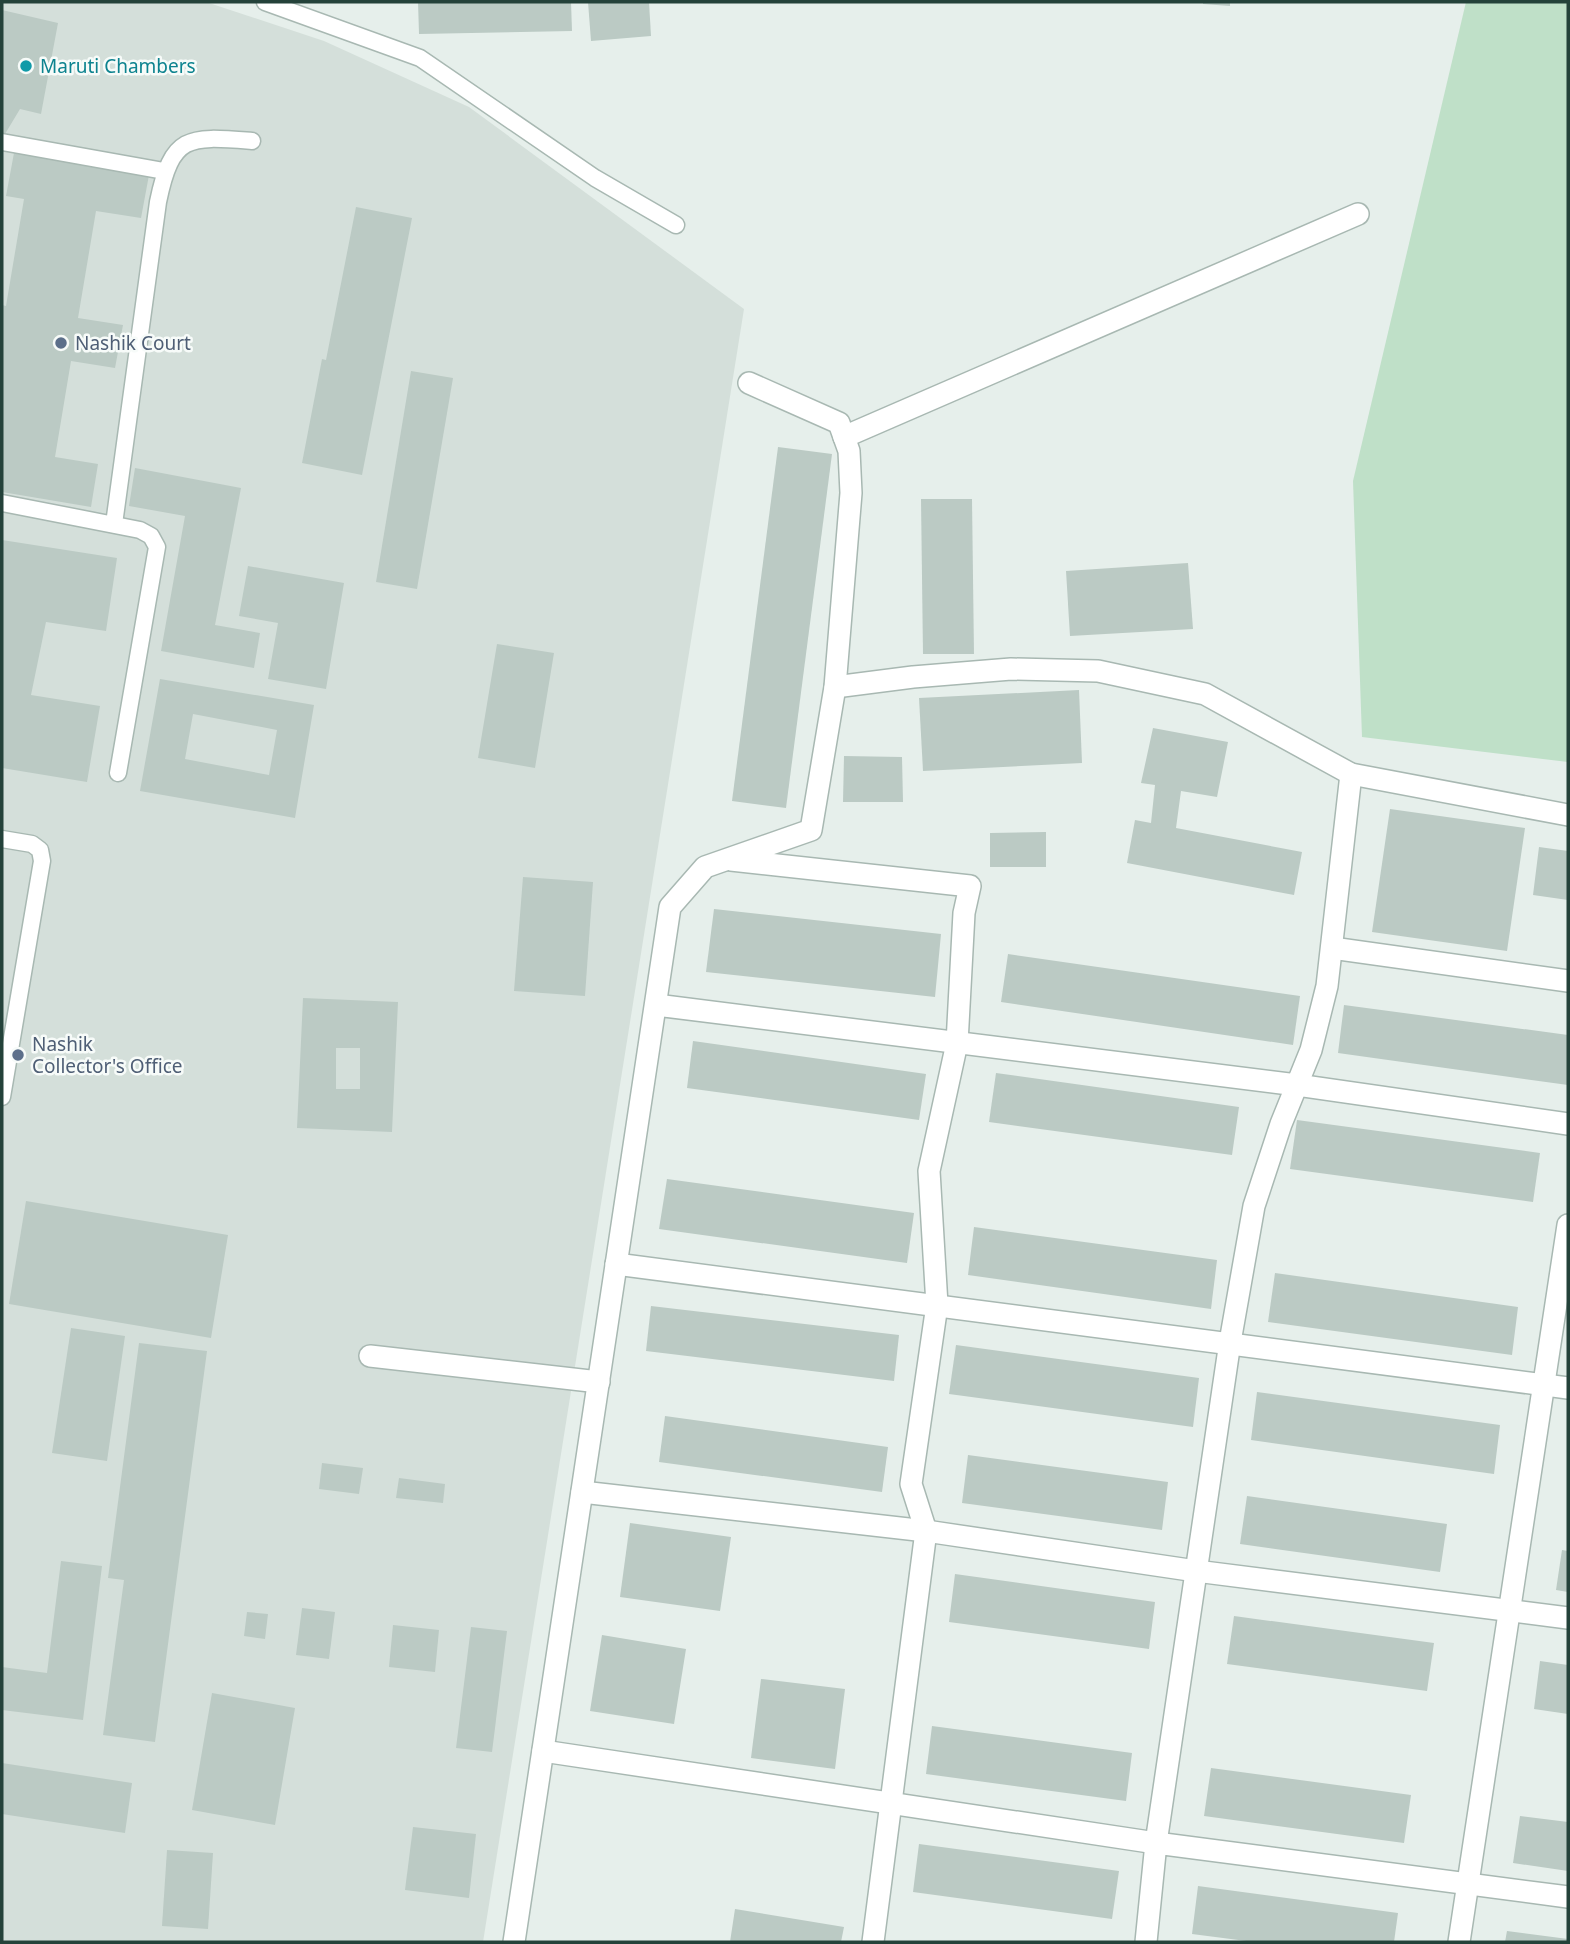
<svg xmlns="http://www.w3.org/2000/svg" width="1570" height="1944" font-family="'Noto Sans',sans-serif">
<rect width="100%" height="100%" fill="#e6efeb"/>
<!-- built -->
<path fill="#d4dfda" d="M2,2H206L324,41L469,107L744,309L483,1942H2Z"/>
<!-- garden -->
<path fill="#bfe0c8" d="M1466,2H1568V762L1362,737L1353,481Z"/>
<!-- building -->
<g fill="#bbcac4" fill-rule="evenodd">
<path d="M418,2H571L572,31L419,34Z"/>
<path d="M588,2H649L651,36L591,41Z"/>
<path d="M1203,2H1230V6L1203,4Z"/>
<path d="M2,10L58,23L41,114L20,109L2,139Z"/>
<path d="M14,153L149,175L141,218L96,211L78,318L123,325L115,368L71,361L55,457L98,464L91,507L2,492V305L6,306L24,199L6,196Z"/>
<path d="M356,207L412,218L362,475L302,463L322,359L326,360Z"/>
<path d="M411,371L453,378L417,589L376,582Z"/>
<path d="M778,447L832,454L786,808L732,801Z"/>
<path d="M135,468L241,488L215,625L260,633L254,668L161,651L185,516L129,506Z"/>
<path d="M921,499H972L974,654H923Z"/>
<path d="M2,540L117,558L106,631L46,622L31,695L100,706L87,782L2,768Z"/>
<path d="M1188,563L1193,629L1070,636L1066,571Z"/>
<path d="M248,566L344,583L326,689L268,679L278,623L239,616Z"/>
<path d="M497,644L554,653L535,768L478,758Z"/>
<path d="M160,679L314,705L295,818L140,791ZM193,714L277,730L269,775L185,759Z"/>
<path d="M1079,690L1082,763L923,771L919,698Z"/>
<path d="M1153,728L1228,742L1217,797L1181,791L1176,828L1302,852L1294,895L1127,863L1135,820L1151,823L1155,785L1141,783Z"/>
<path d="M844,756L902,757L903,802H843Z"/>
<path d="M1390,809L1525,828L1507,951L1372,932Z"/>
<path d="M1046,832V867H990V833Z"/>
<path d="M1539,847L1568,851V900L1533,895Z"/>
<path d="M523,877L593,882L585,996L514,991Z"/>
<path d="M714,909L941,934L935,997L706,972Z"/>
<path d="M1008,954L1300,996L1293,1045L1001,1002Z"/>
<path d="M303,998L398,1002L392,1132L297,1128ZM336,1048H360V1089H336Z"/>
<path d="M1344,1005L1568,1035V1085L1338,1053Z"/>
<path d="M693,1041L926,1074L919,1120L687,1088Z"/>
<path d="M996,1073L1239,1107L1232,1155L989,1122Z"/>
<path d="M1297,1120L1540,1153L1533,1202L1290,1169Z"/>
<path d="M667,1179L914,1213L907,1263L659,1229Z"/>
<path d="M26,1201L228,1235L211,1338L9,1304Z"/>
<path d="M974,1227L1217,1260L1211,1309L968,1275Z"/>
<path d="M1275,1273L1518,1307L1512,1355L1268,1322Z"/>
<path d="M651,1306L899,1335L894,1381L646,1351Z"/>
<path d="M71,1328L125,1336L107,1461L52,1453Z"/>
<path d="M139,1343L207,1351L155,1742L103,1735L124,1580L108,1578Z"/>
<path d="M956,1345L1199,1378L1193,1427L949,1394Z"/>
<path d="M1257,1392L1500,1425L1494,1474L1251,1440Z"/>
<path d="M665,1416L888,1447L882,1492L659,1462Z"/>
<path d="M968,1455L1168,1482L1162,1530L962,1503Z"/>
<path d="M322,1463L363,1468L359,1494L319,1489Z"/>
<path d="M399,1478L445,1484L443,1503L396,1498Z"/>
<path d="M1247,1496L1447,1524L1440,1572L1240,1544Z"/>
<path d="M630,1523L731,1537L720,1611L620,1597Z"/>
<path d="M1562,1550L1568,1551V1592L1556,1590Z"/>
<path d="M61,1561L102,1566L83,1720L2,1710V1667L47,1673Z"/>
<path d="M955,1574L1155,1602L1149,1649L949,1622Z"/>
<path d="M302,1608L335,1612L329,1659L296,1655Z"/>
<path d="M247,1612L268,1614L265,1639L244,1636Z"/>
<path d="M1234,1616L1434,1643L1427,1691L1227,1664Z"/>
<path d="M393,1625L439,1630L435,1672L389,1667Z"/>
<path d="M471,1627L507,1631L492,1752L456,1748Z"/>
<path d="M602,1635L686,1649L674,1724L590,1711Z"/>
<path d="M1540,1661L1568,1665V1714L1534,1709Z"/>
<path d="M761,1679L845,1689L835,1769L751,1758Z"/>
<path d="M212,1693L295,1708L275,1825L192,1810Z"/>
<path d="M932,1726L1132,1753L1126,1801L926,1774Z"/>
<path d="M2,1763L132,1783L125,1833L2,1814Z"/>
<path d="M1211,1768L1411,1795L1404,1843L1204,1816Z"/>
<path d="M1520,1816L1568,1822V1871L1513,1863Z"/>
<path d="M413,1827L476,1834L469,1898L405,1890Z"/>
<path d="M919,1844L1119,1871L1112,1919L913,1892Z"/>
<path d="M167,1850L213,1853L208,1929L162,1926Z"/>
<path d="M1198,1886L1398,1913L1394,1942H1254L1192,1934Z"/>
<path d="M735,1909L844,1927L841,1942H730Z"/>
<path d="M1507,1931L1568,1939V1942H1505Z"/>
</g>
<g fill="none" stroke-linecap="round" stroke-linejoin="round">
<!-- lane casing -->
<g stroke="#a8b8b2" stroke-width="19">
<g id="lane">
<path d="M265,2L420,58L595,178L676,225"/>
<path d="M2,142L164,171"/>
<path d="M2,503L140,530L151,536L157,547L118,773"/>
<path d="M114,524L158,202C172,134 188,136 252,141"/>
<path d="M2,839L32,844L40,850L42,861L2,1097"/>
</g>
</g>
<!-- street casing -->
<g stroke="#a8b8b2" stroke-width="24">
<g id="street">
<path d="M844,437L1358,214"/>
<path d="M835,687L913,677L1011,669L1098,671L1205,694L1351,774L1568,815"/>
<path d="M731,860L970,886L964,913L957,1043L929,1171L937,1305L911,1484L926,1531L873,1942"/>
<path d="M1332,948L1568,981"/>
<path d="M656,1005L1297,1085L1568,1124"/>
<path d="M616,1264L1568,1388"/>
<path d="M370,1356L599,1382"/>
<path d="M582,1492L926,1531L1196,1571L1568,1618"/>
<path d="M543,1751L1156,1843L1230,1342L1254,1206L1281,1124L1311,1050L1327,986L1351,774"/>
<path d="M514,1942L670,907L705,867L811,830L835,687L851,493L849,451L839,423L749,383"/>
<path d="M1146,1942L1156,1843L1568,1897"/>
<path d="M1459,1942L1568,1225"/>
</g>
</g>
<!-- lane -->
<use href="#lane" stroke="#fff" stroke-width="16"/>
<!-- street -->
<use href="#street" stroke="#fff" stroke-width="21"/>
</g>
<!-- markers -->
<circle fill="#0f9aa8" stroke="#f7fbf9" stroke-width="2.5" cx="26" cy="66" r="7"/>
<g fill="#5c6f8a" stroke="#f7fbf9" stroke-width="2.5">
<circle cx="61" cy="343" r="7"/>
<circle cx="18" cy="1055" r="7"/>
</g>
<g text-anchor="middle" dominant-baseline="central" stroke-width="5" stroke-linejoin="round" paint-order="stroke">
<!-- culture labels -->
<g font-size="19" fill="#0d838f" stroke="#f7fbf9" text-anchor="start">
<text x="40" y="66">Maruti Chambers</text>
</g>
<!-- service labels -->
<g font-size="19" fill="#4e5e75" stroke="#f7fbf9" text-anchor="start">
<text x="75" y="343">Nashik Court</text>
<text x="32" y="1044">Nashik<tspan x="32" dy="22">Collector's Office</tspan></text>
</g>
</g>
<!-- border -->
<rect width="1570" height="1944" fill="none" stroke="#24423a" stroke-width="7"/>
</svg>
